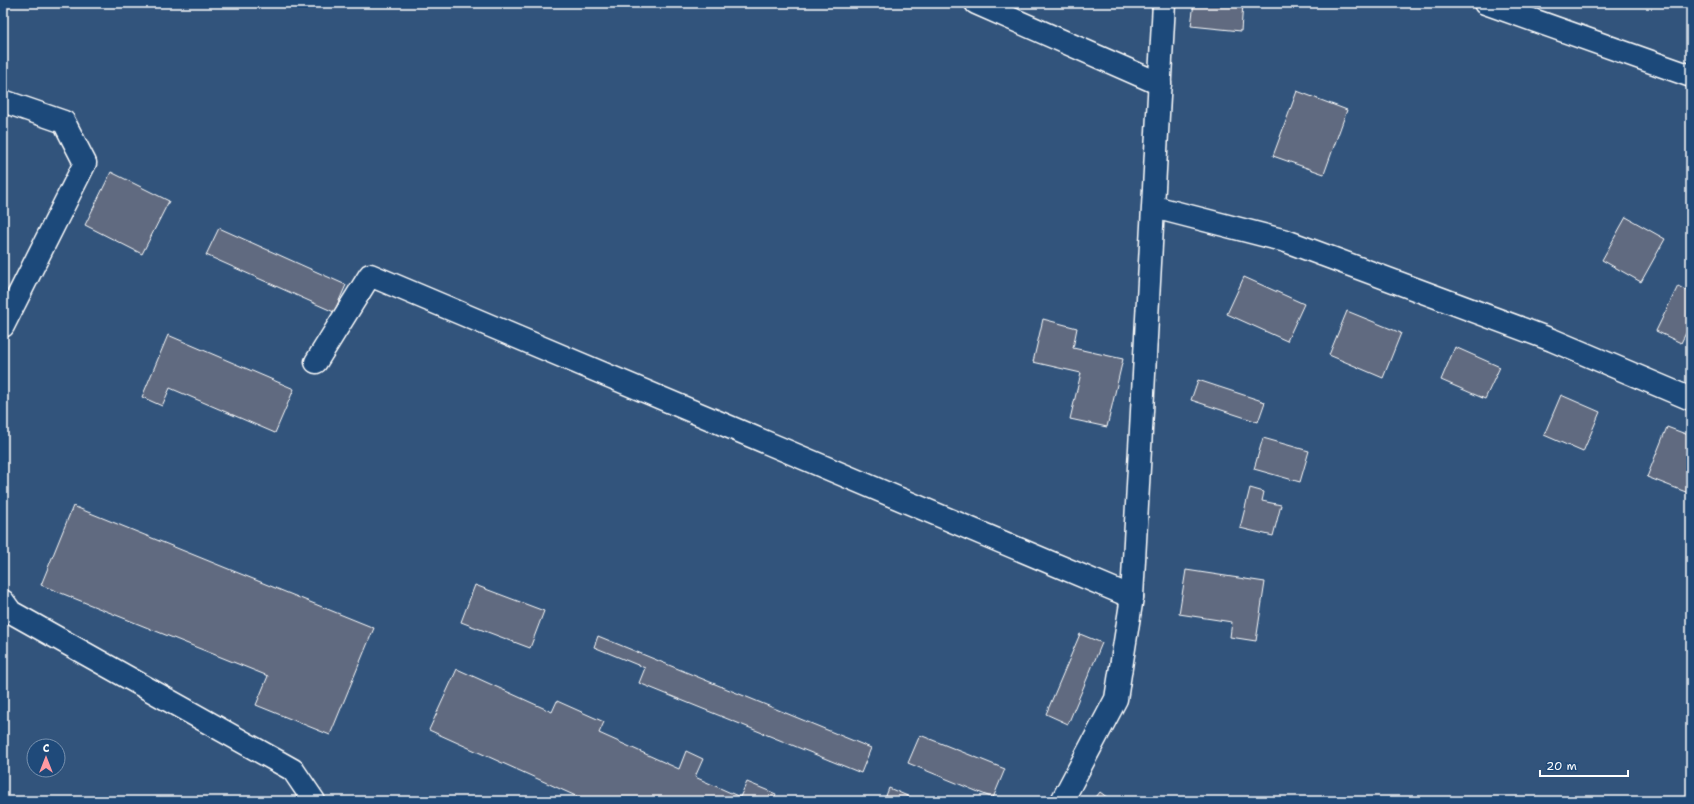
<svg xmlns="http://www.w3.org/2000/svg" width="1694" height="804" font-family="'Shantell Sans',sans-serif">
<rect width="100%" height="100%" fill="#32547c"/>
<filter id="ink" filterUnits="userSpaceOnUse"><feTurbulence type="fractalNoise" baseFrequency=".025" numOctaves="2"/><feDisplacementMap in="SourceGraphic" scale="8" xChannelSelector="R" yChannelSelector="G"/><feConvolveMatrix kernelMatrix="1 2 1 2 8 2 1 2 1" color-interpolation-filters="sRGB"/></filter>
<g filter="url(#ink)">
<!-- building -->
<g fill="#606b80" stroke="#fff">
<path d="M1194,3H1243L1241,31L1191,26Z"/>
<path d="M1297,91L1347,110L1324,174L1273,156Z"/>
<path d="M111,172L169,201L142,254L85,225Z"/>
<path d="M1626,217L1665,239L1641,282L1602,260Z"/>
<path d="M219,228L346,285L334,312L206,255Z"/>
<path d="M1244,277L1304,304L1287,341L1227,314Z"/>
<path d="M1678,286L1691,293V323L1681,343L1656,331Z"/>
<path d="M1347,311L1401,333L1383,378L1329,355Z"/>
<path d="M1043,319L1077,328L1073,348L1123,359L1107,427L1070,419L1081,373L1033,362Z"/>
<path d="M168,335L294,389L275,433L170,388L162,406L142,397Z"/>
<path d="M1455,347L1500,367L1485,399L1441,380Z"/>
<path d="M1198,380L1265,402L1258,422L1191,400Z"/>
<path d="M1561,395L1600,412L1583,452L1544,435Z"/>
<path d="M1667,427L1691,436V494L1647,477Z"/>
<path d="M1263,438L1309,451L1300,482L1254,469Z"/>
<path d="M1250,488L1264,492L1262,501L1281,505L1273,536L1240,528Z"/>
<path d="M73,506L374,628L330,735L256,705L268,676L41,585Z"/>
<path d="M1186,570L1265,582L1256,641L1230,637L1232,622L1179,614Z"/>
<path d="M475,585L544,611L530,648L461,622Z"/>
<path d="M1080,634L1102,643L1068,724L1046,714Z"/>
<path d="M598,636L871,748L861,773L639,683L645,668L594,647Z"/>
<path d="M457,669L552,712L557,701L604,722L599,733L679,769L686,751L703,759L695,777L740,797L747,782L776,794L773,801H587L429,730Z"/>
<path d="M920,735L1005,769L993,798L908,763Z"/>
<path d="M889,788L919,801H884Z"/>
<path d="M1100,792L1112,801H1093Z"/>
</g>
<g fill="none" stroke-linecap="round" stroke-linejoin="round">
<!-- minor casing -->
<g stroke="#fff" stroke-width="25">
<g id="minor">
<path d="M976,3L1160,84"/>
<path d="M1485,3L1691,76"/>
<path d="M3,101L64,122L85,163L3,326"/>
<path d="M1154,207L1286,241L1552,340L1691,399"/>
<path d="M316,362L370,275L1132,597"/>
<path d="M3,601L11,612L293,770L314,801"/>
<path d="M1062,801L1116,699L1132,597L1164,3"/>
</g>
</g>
<!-- minor -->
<use href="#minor" stroke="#1f4a7a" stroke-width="22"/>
</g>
</g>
<!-- margin -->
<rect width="1694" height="804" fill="none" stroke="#1f4a7a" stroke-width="16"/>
<rect x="8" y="8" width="1678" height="788" fill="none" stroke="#fff" stroke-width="1.5" filter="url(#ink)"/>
<!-- north arrow -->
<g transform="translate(46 758)"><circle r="19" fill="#1f4a7a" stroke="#7992af"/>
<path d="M0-3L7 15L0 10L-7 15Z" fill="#ff9aa2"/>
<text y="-6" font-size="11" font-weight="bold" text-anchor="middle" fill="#ffffff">С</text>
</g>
<!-- scale -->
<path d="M1540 770v6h88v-6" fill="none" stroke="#ffffff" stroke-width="2"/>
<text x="1546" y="770" font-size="12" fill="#ffffff" stroke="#1f4a7a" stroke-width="3" paint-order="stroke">20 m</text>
</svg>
